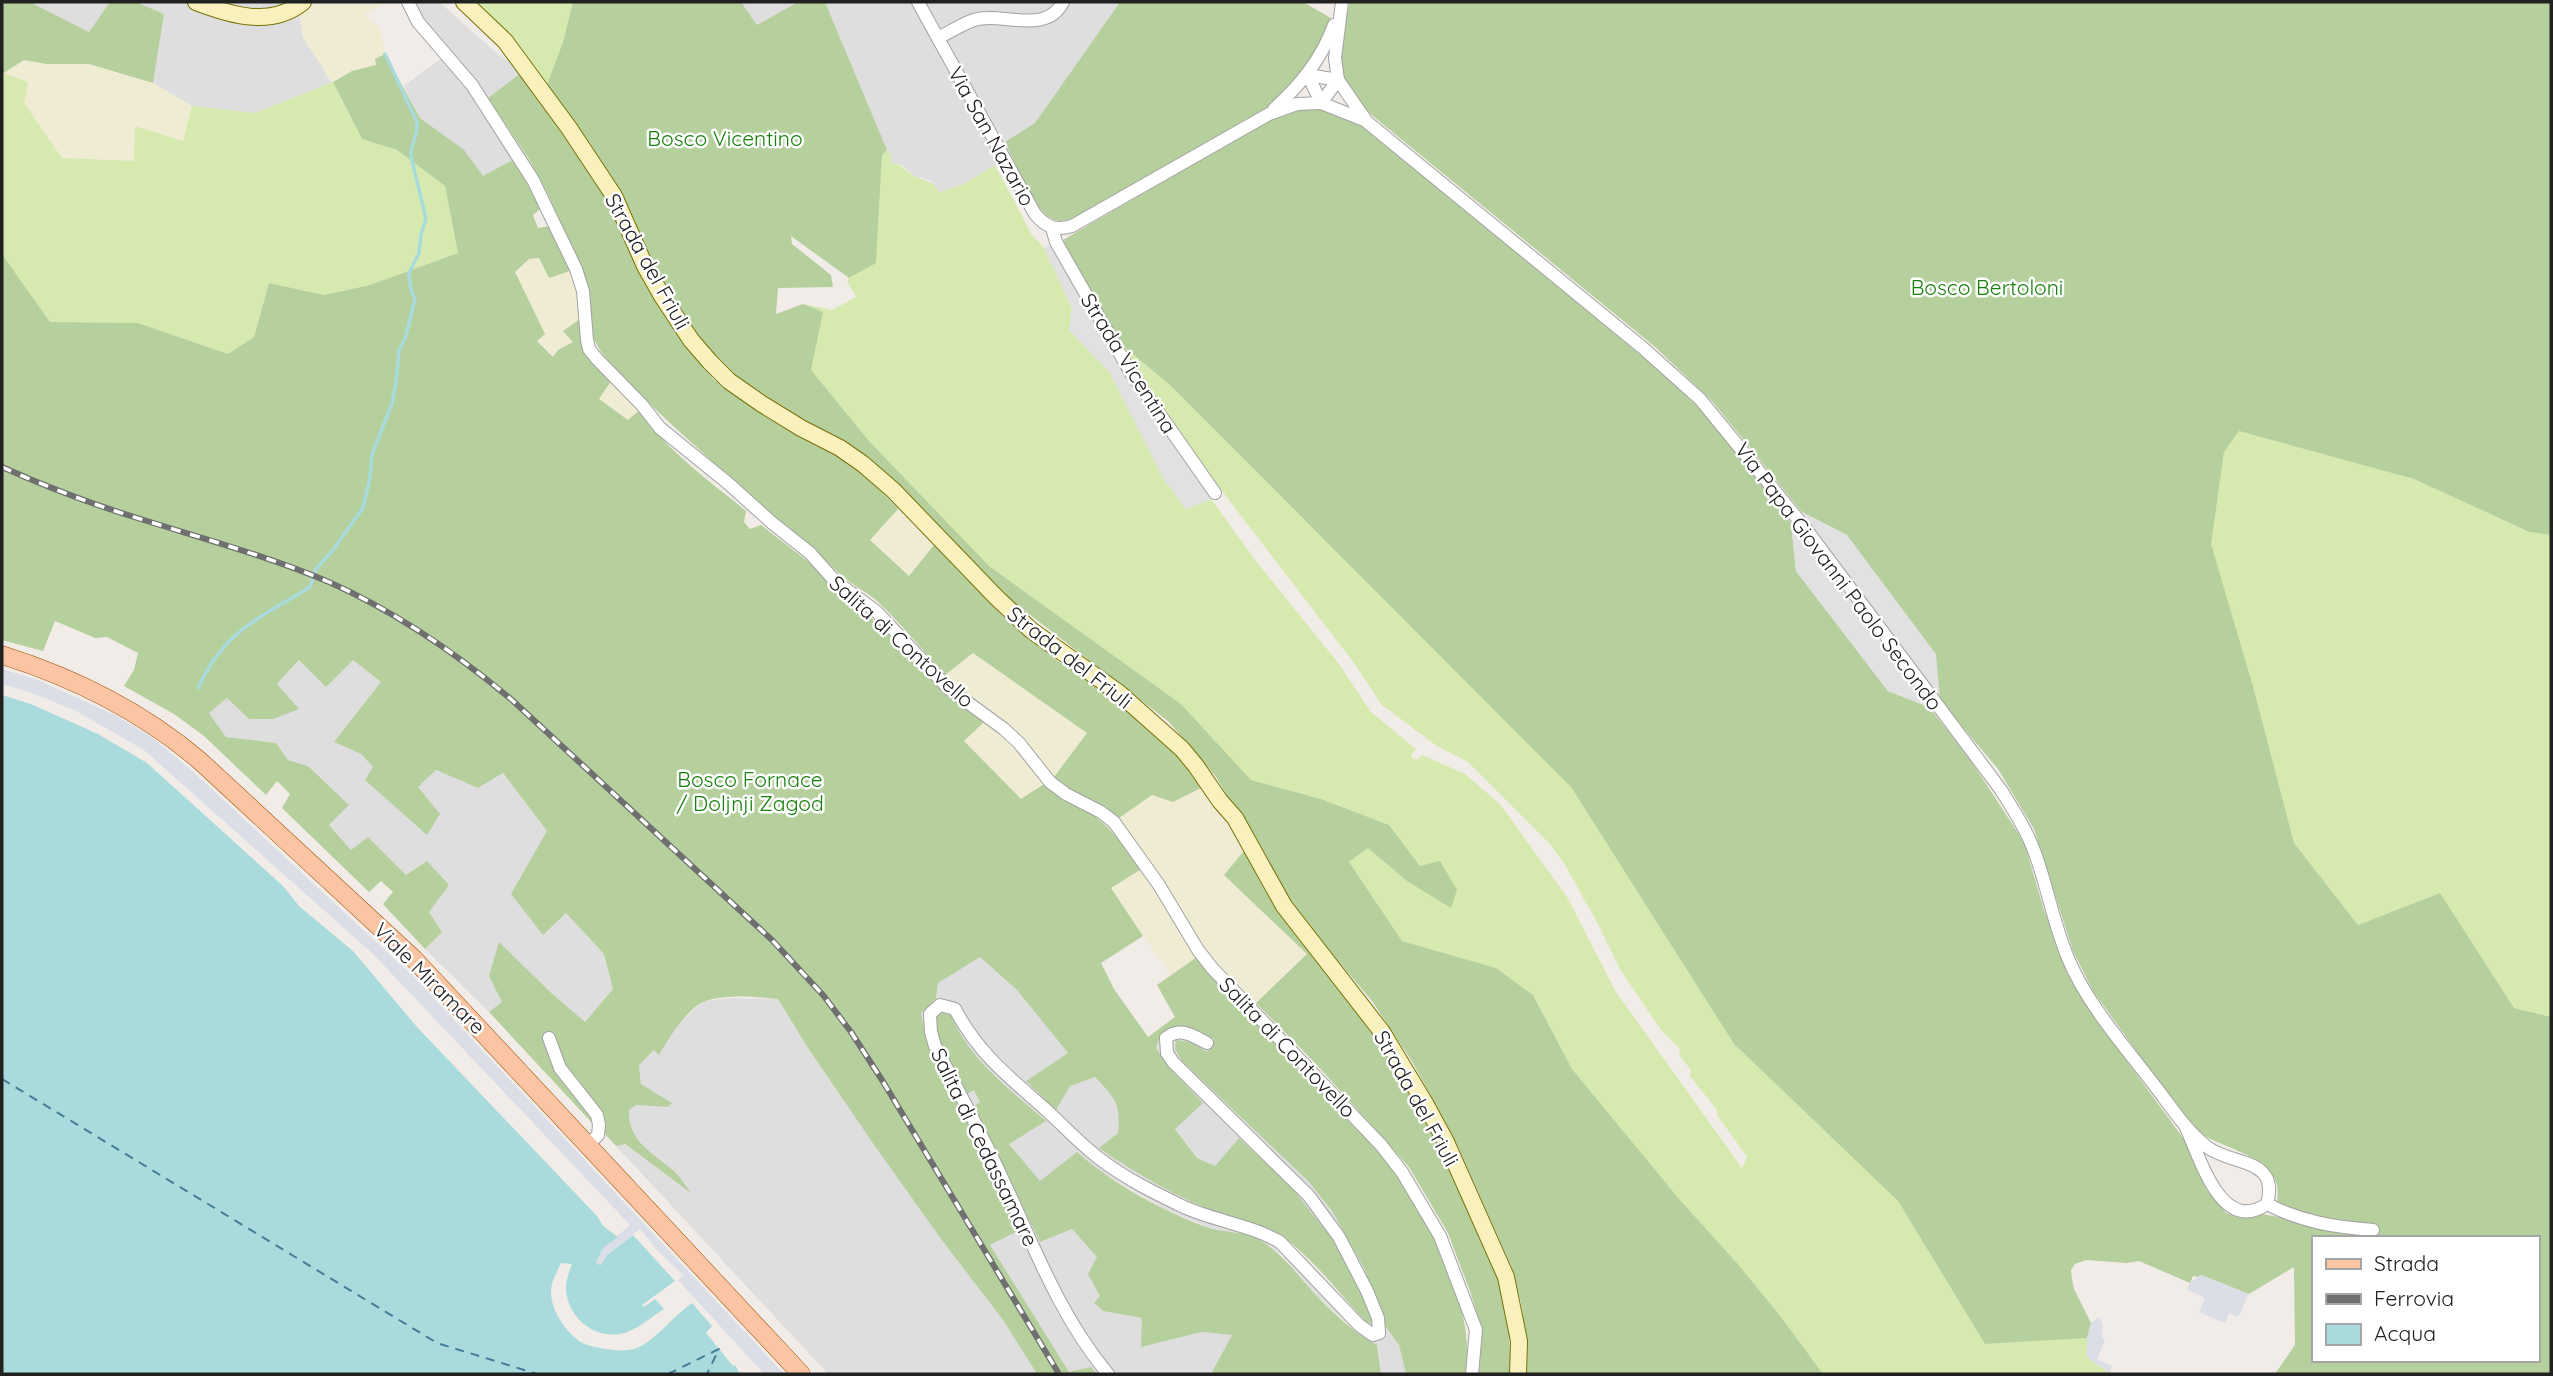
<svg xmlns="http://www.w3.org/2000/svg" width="2553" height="1376" font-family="Quicksand,sans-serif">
<rect width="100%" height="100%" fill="#f1ece7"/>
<!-- residential -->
<g fill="#dfdede">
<path d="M30,2H110L89,32Z"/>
<path d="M136,2H311L299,12L327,76L332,82L255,113L192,106L153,83L164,14Z"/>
<path d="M420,2H439L499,55L514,64L522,72L488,98L527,156L513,160L483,177L463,150L420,118L404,86L443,57L414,8Z"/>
<path d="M741,2H798L757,25Z"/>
<path d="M825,2H1120L1035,123L1005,142L1012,156L963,184L940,192L929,180L914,176L902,165L891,163V155L887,150Z"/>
<path d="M300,660H353L381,682L334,742L361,754L373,767L418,787L436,770L478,788L503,773L547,831L566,913L604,954L613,989L585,1022L548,990L489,976L503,1002L489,1012L425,949L442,932L428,912L449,885L427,862L406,875L368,837L351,850L329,825L348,804L308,766L288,760L276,743L226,737L209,713L227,698L249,719H273L298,709L277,684Z"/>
<path d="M980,956L1017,990L1068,1053L1027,1081L1055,1109L1070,1086L1095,1077L1116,1099L1120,1115L1118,1133L1100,1149L1221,1213L1258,1224L1279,1234L1306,1258L1367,1323H1372L1238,1139L1215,1166L1197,1158L1175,1128L1203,1103L1175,1074L1156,1048L1161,1034L1173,1026H1184L1214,1039L1207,1053L1191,1042L1175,1049L1182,1061L1309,1182L1332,1211L1364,1268L1386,1327L1399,1345L1406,1374H1381L1377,1345L1362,1337L1317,1296L1282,1255L1256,1238L1209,1228L1165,1209L1096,1169L1077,1152L1040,1182L1009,1143L1046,1121L987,1069L958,1034L951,1015L943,1013L936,1016L967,1093L974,1090L980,1102L974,1108L1040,1242L1072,1229L1097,1257L1101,1296L1094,1302L1103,1311L1142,1318V1347L1202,1332L1233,1335L1211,1374H1097L1091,1367L1069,1373L990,1245L1019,1230L925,1032L921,1013L936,999L938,983Z"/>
<path d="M732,998L778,999L806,1045L872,1142L941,1239L1003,1320L1037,1374H828L616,1146L624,1144L689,1191L675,1172L645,1147L632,1132L629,1120V1110L636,1105L668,1107L641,1084L639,1065L655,1050L660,1054L681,1021L703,1001Z"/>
</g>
<!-- farmland -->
<g fill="#efecd3">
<path d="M311,2H387L364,15L380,28L385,54L374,59L375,65L352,71L332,82L303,38L299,12Z"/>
<path d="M23,60L46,64H89L153,83L192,106L183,141L136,126L135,161L62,158L3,73Z"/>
<path d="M529,258H539L549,277L573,270L580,319L574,342L558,350L553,357L537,340L515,273Z"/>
<path d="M611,381L641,409L628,420L599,399Z"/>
<path d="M898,509L934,545L909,576L869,539Z"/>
<path d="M973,652L1088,733L1054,777L1027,743L945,675Z"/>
<path d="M984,722L1017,748L1044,784L1021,799L963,741Z"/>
<path d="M1201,788L1230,825L1244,851L1225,875L1307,954L1256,1003L1207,953L1144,852L1119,818L1152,795L1173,802Z"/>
<path d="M1141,870L1197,957L1171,976L1111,887Z"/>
</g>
<!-- grass -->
<g fill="#d6eaaf">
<path d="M471,2H573L563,42L547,85Z"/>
<path d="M3,73L28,82L24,103L62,158L134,161L135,126L183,141L192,106L255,113L333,82L362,139L397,150L445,186L458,253L370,285L324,295L269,283L254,337L228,354L138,323L50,322L2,254Z"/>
<path d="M887,150L891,155V163C908,166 904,172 916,177C930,183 929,179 940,192L962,185L995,165L1032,235L1044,248L1072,308L1069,330L1110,373L1163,478L1186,509L1211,499L1259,565L1339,664L1371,712L1416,749L1411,755L1412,758L1417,760L1422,755L1465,774L1500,804L1567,897L1616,992L1742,1168L1747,1157L1717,1115V1110L1690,1076L1691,1070L1679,1055L1680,1049L1661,1030L1620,969L1598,924L1565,865L1551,845L1468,762L1437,746L1381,704L1354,663L1222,491L1116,340L1171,386L1571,787L1734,1044L1898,1201L1985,1344L2087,1338V1357L2111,1374H1823L1778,1313L1736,1262L1680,1200L1572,1069L1533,995L1496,968L1402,941L1349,862L1368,848L1407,881L1420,866L1389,825L1321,799L1251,780L1181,704L989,566L869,441L811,370L822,313L803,304L832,310L856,297L847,281L849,278L876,262L882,155Z"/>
<path d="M2239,431L2414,479L2528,532L2551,535V1017L2514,1008L2440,893L2358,925L2294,843L2254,690L2210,545L2224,452Z"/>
</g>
<!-- forest -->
<g fill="#b5cf9d" fill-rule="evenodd">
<path d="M2,2H30L89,32L110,2H136L164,14L153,83L89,64H46L24,60L2,74Z"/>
<path d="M573,2H741L757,25L798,2H825L887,150L882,155L876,263L849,278L791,236L792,244L831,275L833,287L778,288L776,314L803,304L823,312L811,370L869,441L989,566L1181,704L1251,780L1321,799L1389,825L1420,866L1440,861L1457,890L1451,908L1407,881L1368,848L1349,862L1402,941L1496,968L1533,995L1572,1069L1680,1200L1736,1262L1778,1313L1823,1374H1527L1526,1338L1521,1303L1512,1268L1457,1144L1413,1063L1372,1001L1294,909L1216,777L1168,721L990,584L956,546L783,410L737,378L705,346L673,300L646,253L616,185L590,143L547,85L563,42Z"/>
<path d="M1120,2H1303L1331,18L1319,47L1300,73L1267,108L1074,218C1066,220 1059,223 1052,219C1034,212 1014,160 1005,142L1035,123Z"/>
<path d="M1350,2H2551V535L2529,532L2414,479L2239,431L2224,452L2211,544L2254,690L2294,843L2358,925L2440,893L2514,1008L2551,1017V1374H2275L2295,1345L2294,1267L2249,1294L2201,1275L2198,1277L2193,1276L2190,1283L2139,1261L2127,1263L2086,1260L2075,1264L2071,1270L2072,1279L2074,1289L2091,1323L2087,1338L1985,1344L1898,1201L1734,1044L1571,787L1171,386L1116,340L1063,240L1271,119C1313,103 1317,106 1358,121L1668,378L1710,419L1791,523L1796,571L1888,691L1929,707L1969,758L2024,842L2044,910L2067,973L2096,1019L2191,1149L2207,1190L2226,1213L2240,1218L2262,1214L2278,1217L2282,1206L2277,1201C2286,1155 2221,1151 2192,1128L2093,991L2073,951L2034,829L1998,769L1940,700L1847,535L1802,512L1712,401L1654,346L1368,112C1361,104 1352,95 1347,85C1333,60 1343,28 1350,2ZM2313,1238H2537V1360H2313Z"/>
<path d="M385,54L420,118L464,150L483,176L513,160L541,208L533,215L538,228L550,226L573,270L549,278L539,258L529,259L515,272L545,334L537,341L553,357L558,350L573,342L563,331L580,319C580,352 590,358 611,381L599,399L628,420L641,409C661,448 713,483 746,511L744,522L750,529L761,525L810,563L844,600L877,622L920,669L955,701L984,722L964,741L1021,799L1044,784C1063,802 1085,807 1103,823C1118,836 1129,854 1140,870L1111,888L1143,936L1101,963L1114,989L1148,1037L1175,1017L1157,985L1197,957C1230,992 1263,1027 1296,1062C1326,1094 1359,1125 1385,1160C1427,1217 1476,1302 1466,1374H1406L1399,1345L1386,1327L1364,1268L1332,1211L1309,1182L1182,1061L1175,1049L1176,1040L1191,1042L1207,1052L1214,1039C1192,1029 1183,1021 1161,1034L1156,1048L1175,1074L1203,1103L1175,1129L1197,1158L1215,1166L1239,1138L1288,1183L1333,1240L1372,1316L1373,1323H1367C1343,1298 1305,1248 1276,1233C1259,1223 1240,1220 1221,1214C1178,1198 1137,1174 1099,1148L1118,1133C1121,1103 1115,1098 1095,1077L1070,1086L1056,1110L1026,1081L1068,1053L1017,990L980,957L938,983L936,999L921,1013L925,1032L1020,1230L990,1245L1069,1372L1091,1367L1097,1374H1037L1003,1320L941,1239L872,1142L806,1045L778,999C756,997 727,994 706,1001C688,1006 669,1039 659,1055L654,1050L639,1065L641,1084L672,1103L668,1107L636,1105L629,1110C627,1140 653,1153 674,1171C680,1177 686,1186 691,1193L625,1144L616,1146L604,1133C605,1101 576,1086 562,1060C557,1052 555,1042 551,1034H544L555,1069L592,1116L595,1126L489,1012L502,1002L489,976L499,942L548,990L585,1022L613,989L604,954L566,913L543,935L511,894L547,831L503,773L478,788L436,770L418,787L440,814L427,835L365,780L373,767L361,754L334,742L381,682L353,660L326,687L299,660L277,684L299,709L273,719H249L227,698L209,713L226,737L276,743L288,760L308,766L349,805L329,825L351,850L368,837L406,875L427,861L449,885L429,912L442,932L425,949L383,904L393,892L381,881L369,892L282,808L290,794L277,781L266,795L204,736L174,714L124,686L134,670L138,653L107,637L95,638L55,621L43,651L2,640V254L50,322L138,323L228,354L254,337L269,283L324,295L370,285L458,253L445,186L397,150L362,139L333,82L352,71L376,65L375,59Z"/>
<path d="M522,72L598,186L614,215L642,278L665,315L713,379L740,397L837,451L868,477L898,509L870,540L909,576L934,545L1004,617L1056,660L1106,692L1176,751L1201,788L1173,802L1152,795L1119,818C1098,803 1072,796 1054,777L1087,733L973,653L945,675C922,650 901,623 876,600C865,591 852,585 841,575C767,508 690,445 619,374L601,352L592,336L590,293L548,194L527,156L488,98Z"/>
<path d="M1244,851L1266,892L1377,1039L1433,1133L1507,1298L1511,1374H1479L1482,1330L1470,1291L1448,1233L1409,1167L1316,1064L1256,1003L1307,954L1224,875Z"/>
<path d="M943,1013L951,1015C969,1060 1011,1090 1046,1121L1009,1144L1040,1181L1077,1152C1113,1184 1161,1210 1206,1227C1222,1233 1243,1231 1258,1239C1282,1253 1297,1274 1315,1294C1333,1313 1354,1333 1377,1345L1381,1374H1211L1232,1335L1202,1332L1141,1347L1142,1318L1103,1311L1094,1303L1100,1296L1088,1274L1097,1257L1072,1229L1040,1242L973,1107L980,1102L974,1090L967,1094C954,1070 935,1044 936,1016Z"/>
</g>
<!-- parking -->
<g fill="#e1e1e1">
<path d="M1063,240L1089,293L1107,344L1120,367L1211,499L1186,509L1163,478L1110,373L1069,330L1072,308L1044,248Z"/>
<path d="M1802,512L1847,535L1936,654L1940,700Z"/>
<path d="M1791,523L1929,707L1888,691L1796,571Z"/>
</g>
<!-- plaza -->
<g fill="#dcdee7">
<path d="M2,669L38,680L117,716L150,736L190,769L416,979L784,1374H764L678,1280L683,1275L658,1251L640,1229L607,1255L601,1265L597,1264L596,1261L604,1247L630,1225L373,954L144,750L74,710L32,693L2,684Z"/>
<path d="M2201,1275L2249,1294L2238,1317L2229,1313L2225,1323L2199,1312L2205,1298L2187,1290L2190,1283Z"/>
<path d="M2099,1317L2103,1325L2102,1336L2105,1341L2097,1359L2112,1366L2110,1373L2087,1357V1338L2091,1323Z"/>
</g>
<!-- water -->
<path fill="#a9dbdd" d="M2,695L31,704L98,734L147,763L283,886L299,906L354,952L417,1027L597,1216L603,1226L618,1237L604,1247L596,1261L597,1264L601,1265L607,1255L633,1235L675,1281L642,1305L644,1307L655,1299L664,1309C650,1318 636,1331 620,1334C593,1338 569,1318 566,1291C565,1282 569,1272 572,1264L561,1263C558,1270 554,1277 552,1284C547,1305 563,1329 579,1341C586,1346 596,1347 605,1349C617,1350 626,1352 637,1348C655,1341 673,1316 692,1303L712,1326L706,1333L733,1366L735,1365L740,1374H2Z"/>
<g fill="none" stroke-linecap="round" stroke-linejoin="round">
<!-- stream -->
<path stroke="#a9dbdd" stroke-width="3.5" d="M199,688C201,679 207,672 211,664C236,625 272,611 310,587L316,569L333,550L363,508L370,478L372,455L392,403L396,383L399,350L405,339L415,299L411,290L409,273L419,253L421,234L426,219L411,156C410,144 419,134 417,122L385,54"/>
<!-- ferry -->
<g stroke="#447d98" stroke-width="2" stroke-dasharray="9 7" stroke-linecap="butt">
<path d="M2,1079L437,1343L537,1374"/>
<path d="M668,1374L719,1349L707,1374"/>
</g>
<!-- minor casing -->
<g stroke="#a2a2a2" stroke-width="14">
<g id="minor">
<path d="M408,2L418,22L472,85L533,180L576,269L583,291L587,340L589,349L597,359L642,405L660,428L729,484L771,522L810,553L834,580L877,612L948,688L1004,729L1019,743L1050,782L1066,794L1101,812L1114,822L1159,885L1198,950L1212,968L1381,1145L1402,1172L1440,1236L1476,1330L1472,1374"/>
<path d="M918,2L1035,214C1046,227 1055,231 1072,226L1269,114L1297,104L1321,103L1338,80L1335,58L1342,2"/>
<path d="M938,38C950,32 962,24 974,20C1000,11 1046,36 1063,2"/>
<path d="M1308,75L1321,103"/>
<path d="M1308,75L1338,80"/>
<path d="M1338,80L1367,122L1643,348L1700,399L1806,529L2001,790C2014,811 2028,832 2036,856C2048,890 2054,925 2068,958C2087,1005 2128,1050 2158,1090C2173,1110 2187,1131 2207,1147C2232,1166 2280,1157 2267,1204C2221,1235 2201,1159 2186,1128"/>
<path d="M1321,103L1364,120"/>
<path d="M1274,109C1301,84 1321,60 1334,25"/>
<path d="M1052,228L1056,242L1131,373L1215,493"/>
<path d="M549,1038L560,1068L597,1115L599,1125L598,1135L588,1145"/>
<path d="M2267,1204C2302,1222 2334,1227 2373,1230"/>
<path d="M1108,1374C1056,1312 1029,1233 994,1161C975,1122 955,1084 935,1046L931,1032L930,1014L940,1005L955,1009C978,1053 1008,1076 1044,1108C1063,1125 1080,1144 1100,1159C1126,1179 1155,1193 1184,1207C1215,1221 1251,1225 1280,1242L1359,1325L1373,1335L1379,1333L1378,1318L1367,1291L1339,1237L1309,1196L1173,1062L1167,1053L1166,1038C1180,1026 1193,1036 1207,1043"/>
</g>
</g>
<!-- secondary casing -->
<g stroke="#797107" stroke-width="18">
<g id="secondary">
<path d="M196,2C230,15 271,28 303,2"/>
<path d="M464,2L505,41L569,128L614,196L645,266L662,296L691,340L710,362L729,381L762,404L801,428L840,448L863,464L893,490L996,597L1031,630L1119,693L1182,749L1196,766L1220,801L1235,818L1284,906L1382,1032L1426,1105L1446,1142L1506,1277L1519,1341L1518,1374"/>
</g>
</g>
<!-- primary casing -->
<g stroke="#9b4e02" stroke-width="19">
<path id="primary" d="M2,655C75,678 140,710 199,760L414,959L801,1374"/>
</g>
<!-- minor -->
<use href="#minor" stroke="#fff" stroke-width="12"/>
<!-- secondary -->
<use href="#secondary" stroke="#f9f1bd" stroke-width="16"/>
<!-- primary -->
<use href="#primary" stroke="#fbc5a3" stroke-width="18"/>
<!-- rail casing -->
<g stroke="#6f6f6f" stroke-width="6">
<path id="rail" d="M2,467C49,488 97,506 147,521C208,540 270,557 329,582C396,612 456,653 512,700L772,940L823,995L851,1032L882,1080L1059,1374"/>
</g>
<!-- rail -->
<use href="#rail" stroke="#fff" stroke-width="3.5" stroke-dasharray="10" stroke-linecap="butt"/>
</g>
<g text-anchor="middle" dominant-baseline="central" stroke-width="5" stroke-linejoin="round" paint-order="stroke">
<!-- street labels -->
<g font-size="21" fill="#212121" stroke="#fff">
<text transform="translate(992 136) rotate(61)">Via San Nazario</text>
<text transform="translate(648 261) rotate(61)">Strada del Friuli</text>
<text transform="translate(1129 363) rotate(58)">Strada Vicentina</text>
<text transform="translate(1839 576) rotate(53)">Via Papa Giovanni Paolo Secondo</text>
<text transform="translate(902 641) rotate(42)">Salita di Contovello</text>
<text transform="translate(1070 657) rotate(38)">Strada del Friuli</text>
<text transform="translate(430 978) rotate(45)">Viale Miramare</text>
<text transform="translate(1288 1047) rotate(46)">Salita di Contovello</text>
<text transform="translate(1417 1098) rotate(61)">Strada del Friuli</text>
<text transform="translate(985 1147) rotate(64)">Salita di Cedassamare</text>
</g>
<!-- park labels -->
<g font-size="21" fill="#18800d" stroke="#fff">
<text x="725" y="138">Bosco Vicentino</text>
<text x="1987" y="287">Bosco Bertoloni</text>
<text x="750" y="779">Bosco Fornace<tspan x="750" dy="24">/ Doljnji Zagod</tspan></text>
</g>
</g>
<!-- border -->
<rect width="2553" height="1376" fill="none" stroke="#212121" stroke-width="7"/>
<!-- legend -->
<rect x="2312" y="1236" width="228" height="126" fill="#ffffff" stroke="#a6a6a6" stroke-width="2"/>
<rect x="2326" y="1259" width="35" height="10" fill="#fbc5a3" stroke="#a6a6a6" stroke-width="2"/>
<text x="2374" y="1271" font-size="21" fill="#212121">Strada</text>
<rect x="2326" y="1294" width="35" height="10" fill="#6f6f6f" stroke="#a6a6a6" stroke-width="2"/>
<text x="2374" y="1306" font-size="21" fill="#212121">Ferrovia</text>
<rect x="2326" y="1324" width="35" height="21" fill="#a9dbdd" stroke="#a6a6a6" stroke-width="2"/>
<text x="2374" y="1341" font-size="21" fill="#212121">Acqua</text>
</svg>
